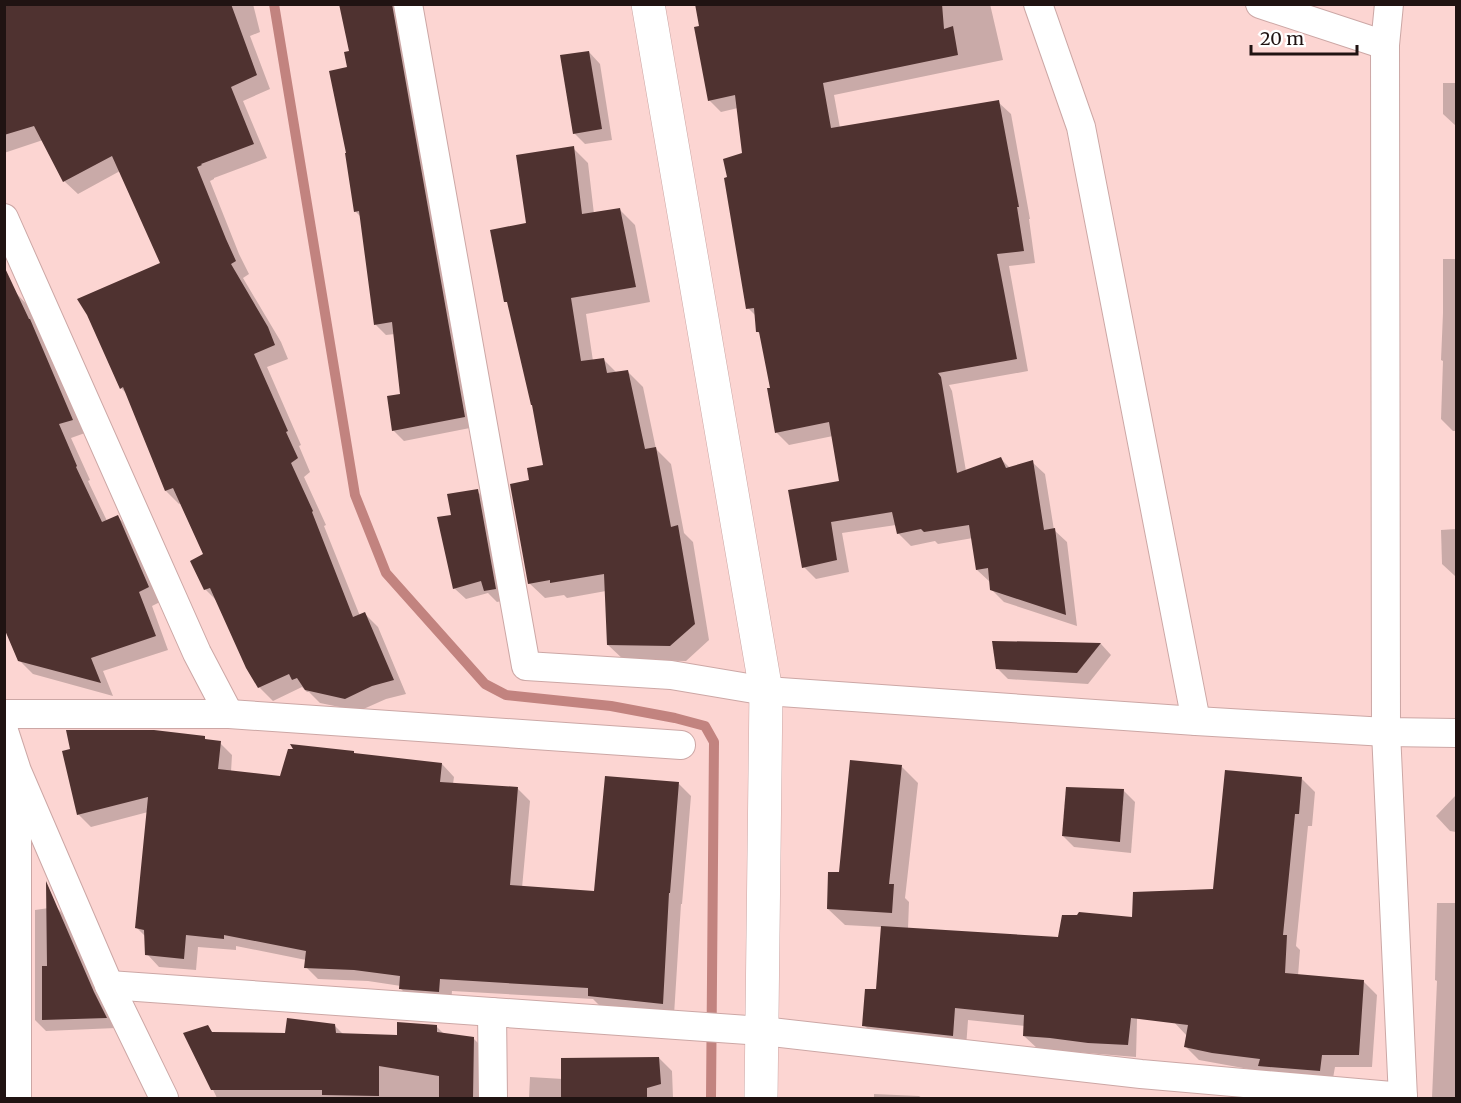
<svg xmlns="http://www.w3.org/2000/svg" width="1461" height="1103" font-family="Merriweather,serif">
<rect width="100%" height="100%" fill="#fcd5d2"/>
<!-- shadow -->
<g fill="#0003">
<path d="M4,4H253L260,32L250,36L270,89L243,101L267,158L214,178V179L210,181L239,254L249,274L243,278L281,342L288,359L267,367L301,445L299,446L310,472L304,477L326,525L324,526L360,616L365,614L378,627L406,694L386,699L359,711L320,703L309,692H307L302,687L273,701L259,687L218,602L205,589V555L181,503L179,504L166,491L127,394L121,388L162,263L120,171L78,194L64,181L43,140L4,153Z"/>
<path d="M340,4H404L475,427L404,441L393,430L401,395L395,334L386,335L376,325L361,217L355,211L349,68L351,53Z"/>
<path d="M697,4H990L1003,60L834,95L840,128L998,102L1011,114L1030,219H1029L1035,263L1009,266L1028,371L949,385L952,391L966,471L1001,459L1010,468L1032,462L1045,474L1054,530L1067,542L1077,626L1004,602L991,589L990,582L977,570L973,538L938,544L935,541L911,546L898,533L896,525L842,533L849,572L816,579L804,567L841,482L833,436L789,445L777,433L769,390L772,389L762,336L757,331L756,316L748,308L729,178L744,154L738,108L721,112L709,100L701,27Z"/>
<path d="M589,52L600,64L612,140L585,144L574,133Z"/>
<path d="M1443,83H1456V126L1443,114Z"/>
<path d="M573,148L588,163L594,214L620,210L635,225L650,302L586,314L593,361L603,359L617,373L627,371L643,387L656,449L671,464L684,533L693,542L709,640L686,661L624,660L608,645L606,591L567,598L564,595L545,598L529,583L531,482L544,466L528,224Z"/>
<path d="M1443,259H1456V431H1453L1441,419L1443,361L1441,360L1443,313Z"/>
<path d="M17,294L30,308L85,433L71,438L90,480L88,481L107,521L118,517L131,531L162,601L152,606L168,650L103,671L113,696L33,674L19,660Z"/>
<path d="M477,491L488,502L506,600L497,602L488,593L466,599L454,588L453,516Z"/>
<path d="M1456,529V576H1455L1442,564L1441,530Z"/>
<path d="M993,643L1101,644L1111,655L1088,684L1008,679L997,668Z"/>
<path d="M204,738L208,741L220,743L232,755L231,772L281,778L355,755L442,764L454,777L453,784L518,789L530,801L522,888L595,893L679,784L691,796L682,904H681L674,1015L602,1008L593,999L452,991L451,1003L413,1001L400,988L401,986L368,981L318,979L306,967V960L236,946V950L198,947L196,970L159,967L147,954L146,937L136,927L148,812L91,827L78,814Z"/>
<path d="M902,767L918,783L905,898L909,902L908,929L1059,939L1133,919L1214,890L1302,779L1315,792L1312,826H1308L1296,946L1300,950L1298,976L1364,982L1377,995L1372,1067H1335L1332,1084L1199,1060L1186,1047L1188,1037L1138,984L1136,1057L1038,1049L1024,1036L1025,1026L968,1020L966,1048L877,1038L864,1025L877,990L882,927L845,925L828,909L841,873Z"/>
<path d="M1124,791L1135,802L1131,853L1074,847L1063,836Z"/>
<path d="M1456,795V832L1450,831L1436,816Z"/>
<path d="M1437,903H1456V1098H1432L1437,981L1435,980Z"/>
<path d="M56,907L67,918L116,1028L46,1031L35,1020V910Z"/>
<path d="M334,1025L344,1035L398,1037L436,1026L445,1035L473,1038L487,1052L486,1098H217L186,1034L207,1027L214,1034H286Z"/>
<path d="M659,1058L672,1071L673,1098H529L530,1077L563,1079Z"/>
<path d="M874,1094L919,1096L922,1098H827H874Z"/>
</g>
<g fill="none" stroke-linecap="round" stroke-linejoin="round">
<!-- stream -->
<path stroke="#c2837f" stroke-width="10" d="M274,4L355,495L386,573L485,684L506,695L611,706L675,718L705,726L714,742L711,1098"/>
</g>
<!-- building -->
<g fill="#4f3230">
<path d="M4,4H231L257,75L231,87L254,144L201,164L202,165L197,167L226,239L236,261L231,264L268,327L275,345L254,354L288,431L286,432L298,458L291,463L313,511L312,512L353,617L365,612L394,680L372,686L345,699L305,690L297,678L292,680L289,674L258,688L246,668L210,588L204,590L190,561L203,554L173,488L165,491L123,387L120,389L87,315L77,299L160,263L112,156L63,182L34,126L4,135Z"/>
<path d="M339,4H392L465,417L392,431L387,396L400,394L392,322L374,325L359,211L354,212L345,153H346L329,71L347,67L344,52L349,51Z"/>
<path d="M695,4H942L944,29L953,26L958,55L823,83L831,128L999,100L1019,207H1017L1024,251L997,254L1017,359L938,373L941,377L957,473L1001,457L1006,468L1033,460L1044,530L1055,528L1066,615L990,590L988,568L976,570L969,525L924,532L921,529L897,534L892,512L831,522L837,560L802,568L788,490L839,481L829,422L775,433L767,388H770L759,332H756L754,308L746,309L724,178L727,177L723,159L742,153L735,95L708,101L694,27L699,26Z"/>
<path d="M589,51L602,129L573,134L560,55Z"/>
<path d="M574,146L582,214L620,208L636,287L571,298L581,361L604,358L607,373L628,370L645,449L656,447L671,527L678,525L695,624L670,646L607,645L604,574L550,583V580L528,584L510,484L529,480L527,468L543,465L532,405H531L507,302H504L490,230L526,223L516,155Z"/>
<path d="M4,266L29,319H30L73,420L59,424L77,466L76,467L102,522L118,515L149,587L139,592L156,636L91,658L101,683L18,661L4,628Z"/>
<path d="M478,489L496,589L484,591L481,581L453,589L437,517L451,515L447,494Z"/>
<path d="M992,641L1058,642L1101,643L1077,673L996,669Z"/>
<path d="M66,730H154L205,736V739L221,741L218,769L280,776L288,749H293L290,744L354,751V753L442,763L440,782L518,787L510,885L594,891L605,776L679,782L670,893H669L663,1004L588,996V988L440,979L439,992L399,989L400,976L354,970L304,968L306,951L224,935V939L186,935L184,959L145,955L144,930L135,928L148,797L77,815L62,751L70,749Z"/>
<path d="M850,760L902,765L889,884H894L892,913L827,909L828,872H839Z"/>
<path d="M1225,770L1302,777L1299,814H1295L1283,935H1287L1285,973L1364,980L1359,1055H1322L1320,1071L1258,1066L1260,1059L1212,1053L1184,1047L1188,1025L1131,1018L1128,1045L1088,1043L1050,1038L1023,1036L1024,1015L955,1008L953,1036L862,1026L865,989H876L881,926L1058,937L1062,915H1077L1079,912L1132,917L1133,892L1213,889Z"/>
<path d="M1066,787L1124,789L1120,842L1062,836Z"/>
<path d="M46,881L94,992L107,1018L42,1020V966H47Z"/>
<path d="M287,1018L335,1024L336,1033L397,1035V1022L437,1025V1032L474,1037L473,1098H439V1076L379,1066V1096L322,1095V1090H211L183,1033L208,1025L212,1032L285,1033Z"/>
<path d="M659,1057L661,1084L647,1088V1098H561V1058Z"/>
</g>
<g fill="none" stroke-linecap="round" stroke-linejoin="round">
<!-- minor casing -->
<g stroke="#cca7a5" stroke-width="30">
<g id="minor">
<path d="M408,4L526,666L671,675L766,691L1196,721L1386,732L1456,733"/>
<path d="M1038,4L1081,127L1196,721"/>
<path d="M1260,4L1385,45"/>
<path d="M1389,4L1385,45L1386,732L1403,1098"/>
<path d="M4,218L197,653L229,714"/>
<path d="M4,714H229L681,745"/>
<path d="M4,731L17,771L109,985L164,1098"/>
<path d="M17,783V1098"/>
<path d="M109,985L762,1031L1141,1074L1403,1097"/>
<path d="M492,1012L493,1098"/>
</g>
</g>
<!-- tertiary casing -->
<g stroke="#cca7a5" stroke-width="34">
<path id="tertiary" d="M648,4L766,691L761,1098"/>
</g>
<!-- minor -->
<use href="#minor" stroke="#fff" stroke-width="28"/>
<!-- tertiary -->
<use href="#tertiary" stroke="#fff" stroke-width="33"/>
</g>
<!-- border -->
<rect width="1461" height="1103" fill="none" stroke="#201312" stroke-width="12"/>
<!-- scale -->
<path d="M1251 45v9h106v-9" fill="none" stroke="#201312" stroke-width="3"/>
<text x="1260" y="45" font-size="18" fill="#201312" stroke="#ffffff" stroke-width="4.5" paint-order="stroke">20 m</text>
</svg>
